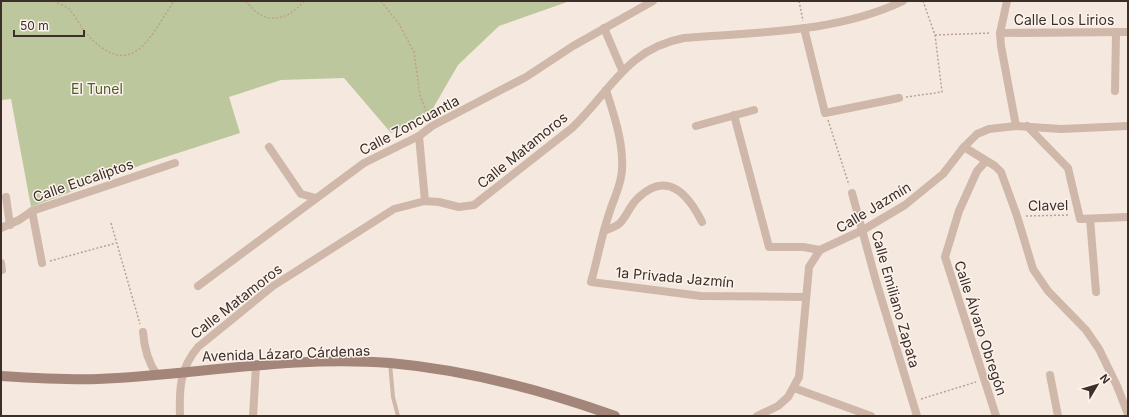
<svg xmlns="http://www.w3.org/2000/svg" width="1129" height="417" font-family="Inter,sans-serif">
<rect width="100%" height="100%" fill="#f5e9df"/>
<!-- green -->
<path fill="#bcc79d" d="M1,1H570L499,26L458,65L432,110L391,133L344,78L281,80L229,97L240,133L144,164L31,207L11,99L1,100Z"/>
<g fill="none" stroke-linecap="round" stroke-linejoin="round">
<!-- path -->
<g stroke="#bca193" stroke-width="1.5" stroke-dasharray="2 2" stroke-linecap="butt">
<path d="M54,1C59,4 66,6 70,10C76,17 80,26 86,33C131,83 149,39 174,1"/>
<path d="M246,1C263,25 285,23 304,1"/>
<path d="M381,1L399,24L414,52L420,95L429,119"/>
<path d="M799,1L803,21"/>
<path d="M935,35L991,33"/>
<path d="M906,97L942,92L935,35L923,1"/>
<path d="M828,120L849,185"/>
<path d="M1026,216L1070,215"/>
<path d="M111,223L140,324"/>
<path d="M50,261L116,243"/>
<path d="M921,399L976,382"/>
</g>
<!-- lane -->
<path stroke="#cfb7a9" stroke-width="4" d="M390,363L393,397L398,416"/>
<!-- street -->
<g stroke="#cfb7a9" stroke-width="8">
<path d="M1007,1L1000,33L1001,46L1016,126"/>
<path d="M604,28L622,70"/>
<path d="M804,28L825,113L899,98"/>
<path d="M1000,33L1128,32"/>
<path d="M606,90C613,112 621,135 622,158C624,182 614,196 608,217C601,238 597,261 591,282L701,296L805,297"/>
<path d="M1115,91L1116,32"/>
<path d="M734,115L769,247H803L820,250"/>
<path d="M696,126L754,110"/>
<path d="M1027,126L1068,168L1080,219L1128,217"/>
<path d="M419,136L425,201"/>
<path d="M269,147L301,194L316,198"/>
<path d="M964,147L995,166L1001,172L1017,216L1033,269L1048,291L1086,330L1099,349L1117,386L1128,414"/>
<path d="M986,161L977,171L959,211L945,257L996,416"/>
<path d="M852,193L876,281L917,416"/>
<path d="M6,197L10,225"/>
<path d="M32,211L42,263"/>
<path d="M1090,219L1096,292"/>
<path d="M1,228L19,220L32,211L175,163"/>
<path d="M604,231C609,229 616,227 620,223C627,216 630,205 638,198C667,170 688,194 702,222"/>
<path d="M1,263L2,270"/>
<path d="M198,286L364,163L419,136L432,126L526,77L573,46L653,1"/>
<path d="M143,332C144,346 148,362 157,375"/>
<path d="M1050,375L1058,416"/>
<path d="M794,388L871,416"/>
<path d="M180,416C179,389 180,368 198,347L273,286L394,209L425,201L439,202L459,207L474,205L572,128C611,91 626,49 684,38C756,32 837,33 903,1"/>
<path d="M253,416L256,366"/>
<path d="M757,416L778,406L788,397L799,377L809,267L820,250L863,230L905,205L943,174L964,147L977,134L989,129L1016,126L1061,129L1128,126"/>
</g>
<!-- secondary -->
<path stroke="#a4857a" stroke-width="10" d="M1,376C33,378 65,380 98,379C194,375 293,355 390,363C467,370 543,390 615,416"/>
</g>
<g text-anchor="middle" dominant-baseline="central" stroke-width="3" stroke-linejoin="round" paint-order="stroke">
<!-- street labels -->
<g font-size="14" fill="#3c2e29" stroke="#fcf3ec">
<text x="1064" y="19">Calle Los Lirios</text>
<text transform="translate(409 125) rotate(-28)">Calle Zoncuantla</text>
<text transform="translate(522 150) rotate(-39)">Calle Matamoros</text>
<text transform="translate(83 180) rotate(-19)">Calle Eucaliptos</text>
<text transform="translate(1048 205) rotate(-1)">Clavel</text>
<text transform="translate(873 207) rotate(-31)">Calle Jazmín</text>
<text transform="translate(675 277) rotate(5)">1a Privada Jazmín</text>
<text transform="translate(896 299) rotate(74)">Calle Emiliano Zapata</text>
<text transform="translate(236 301) rotate(-38)">Calle Matamoros</text>
<text transform="translate(981 328) rotate(72)">Calle Álvaro Obregón</text>
<text transform="translate(286 353) rotate(-2)">Avenida Lázaro Cárdenas</text>
</g>
<!-- park labels -->
<g font-size="14" fill="#4f5d2a" stroke="#fcf3ec">
<text x="97" y="88">El Tunel</text>
</g>
</g>
<!-- border -->
<rect width="1129" height="417" fill="none" stroke="#3c2e29" stroke-width="4"/>
<!-- north arrow -->
<g transform="translate(1097 385) rotate(52)" stroke="#fcf3ec" stroke-width="3" paint-order="stroke">
<path d="M0-3L7 15L0 10L-7 15Z" fill="#3c2e29"/>
<text y="-6" font-size="11" font-weight="bold" text-anchor="middle" fill="#3c2e29">N</text>
</g>
<!-- scale -->
<path d="M14 30v6h70v-6" fill="none" stroke="#3c2e29" stroke-width="2"/>
<text x="20" y="30" font-size="12" fill="#3c2e29" stroke="#fcf3ec" stroke-width="3" paint-order="stroke">50 m</text>
</svg>
